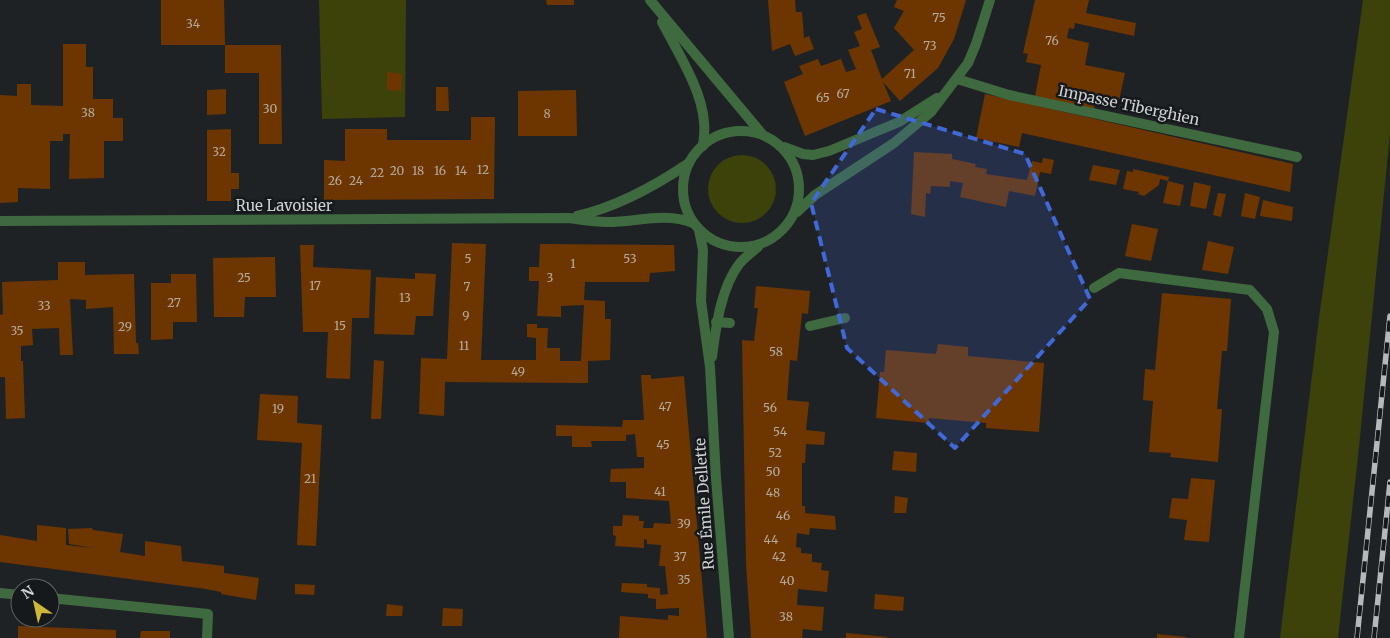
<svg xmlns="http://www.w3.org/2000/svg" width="1390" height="638" font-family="Merriweather,serif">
<rect width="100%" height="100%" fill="#1f2225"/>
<!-- green -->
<g fill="#3d420b">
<path d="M319,0H406L405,117L322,119Z"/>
<path d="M1363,0H1390V133L1359,447L1338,638H1280L1319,318Z"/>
<circle cx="742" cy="189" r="34"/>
</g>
<!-- building -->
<g fill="#6d3600">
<path d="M161,0H224L225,45H161Z"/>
<path d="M546,0H574V5H547Z"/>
<path d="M768,0H795L796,12H802L804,38L809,36L814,49L795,56L790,44L772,51Z"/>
<path d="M897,0H966L954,39L938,68L900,101L883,82L891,101L805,136L784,82L803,74L799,66L818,59L821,66L841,59L846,72L856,69L848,50L860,46L854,32L862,29L857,16L866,13L880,47L871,50L882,79L914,50L894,28L904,11L894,7Z"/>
<path d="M1035,0H1089L1086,13L1136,23L1134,36L1075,23L1074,29L1069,28L1067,38L1089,43L1085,65L1125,73L1118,105L1096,99L1094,109L1035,96L1041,65L1026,62L1028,54L1023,53Z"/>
<path d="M63,44H86V67H93V99H113V118H123V141H104V178L69,179L70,134H63V141H50V189L18,188V202L0,203V95L17,96V84H31V105L63,106Z"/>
<path d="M225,45H281L282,144H259V73H225Z"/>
<path d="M387,72L402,74L401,91L387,90Z"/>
<path d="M436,87H448L449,111H436Z"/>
<path d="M226,89V114L207,115V90Z"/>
<path d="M576,90L577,136H518V91Z"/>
<path d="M985,94L1293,164L1290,192L1022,133L1019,147L976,138Z"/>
<path d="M471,117H495L494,199L324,200V160L345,161V129H387V140H471Z"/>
<path d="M231,129V173H239V189H231V201H207V130Z"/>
<path d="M914,152L952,154V159L976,164L975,167L987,169L986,174L1027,180L1032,161L1042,163L1043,158L1054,160L1051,174L1040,172L1035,196L1009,191L1006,207L960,197L963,183L950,181V187L931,186L930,194L926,193L925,217L911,214Z"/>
<path d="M1093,165L1120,170L1116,185L1089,180Z"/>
<path d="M1133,169L1169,177L1168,181L1160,179L1159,185L1144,196L1138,194L1139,192L1123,189L1127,171L1133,172Z"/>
<path d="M1168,181L1184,185L1180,206L1163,203Z"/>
<path d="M1194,182L1211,186L1206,209L1190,206Z"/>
<path d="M1218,193L1226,194L1221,217L1213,215Z"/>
<path d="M1245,193L1260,197L1255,219L1241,216Z"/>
<path d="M1263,200L1293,207L1292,221L1260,216Z"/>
<path d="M1132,224L1158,229L1151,261L1125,256Z"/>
<path d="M1208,241L1234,247L1228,274L1202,270Z"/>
<path d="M452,243L486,244L481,360H536V338L527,337V324H537V328H548L547,348H560V361H581L584,305L561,306V317L537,316L539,281H529V267H539L540,244L674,245L675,271L650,273L649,282H585L584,300L605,301V319H611L610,360L588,361V383L445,382L444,416L419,414L421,358L447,359Z"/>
<path d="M300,245H314L313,267L371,270L369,318H352L350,379L326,378L328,332H303Z"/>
<path d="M275,257L276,297H245L244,317H214L213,258Z"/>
<path d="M58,262H85V275L134,274L136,343H138L139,354H114L113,307L86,309V300L70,299L73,355H60L59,328L32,329L33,345L21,346V361H23L25,418L6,419L5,377H0V315L3,314L2,282L58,280Z"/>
<path d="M415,273L436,274L433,316H416L414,335L374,334L376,277L415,279Z"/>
<path d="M171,274H196L197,322H173V339L151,340V283H171Z"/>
<path d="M756,286L810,291L808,314L802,313L797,361L790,360L787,400L809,402L806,430L825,432L824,445L806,444L805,463H802V506H805V513L835,516L836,530L810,528L809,535L797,533L796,547L801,548V553L812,554V562L822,563L821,570L829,571L827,592L798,589L797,605L824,607L822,631L803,629L802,638H751L746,564L742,340L754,341L758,308H754Z"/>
<path d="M1162,293L1231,299L1227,351H1222L1217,409H1222L1218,462L1170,457L1171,453L1149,452L1153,401L1143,400L1145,369L1155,370Z"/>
<path d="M938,344L968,347V356L1044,363L1039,432L986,428V423L929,418L928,423L876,418L880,372H884L886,350L936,354Z"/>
<path d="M374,360L384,361L381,419H371Z"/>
<path d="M641,375H651V379L684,376L707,638H619L620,616L668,620V615L679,616V608L656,609V599L648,598V594L621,592L622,583L647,584V587L660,588V595L668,594L665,566H659L661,545L647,544V540L644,539V548L615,546L616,536L613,535V526H622L623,515L639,516V521H644L643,528H653L654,523L671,524L669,501L626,498V482H610L611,469L644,468V457H637L635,434L626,435V441H591L592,447H572V436H556V425L622,427L623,420H644Z"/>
<path d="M260,394L298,396L297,423L322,425L316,546L297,545L302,443L257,440Z"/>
<path d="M894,451L917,453L916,472L892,470Z"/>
<path d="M1191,478L1215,480L1209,542L1184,540L1187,520L1169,518L1172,498L1188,499Z"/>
<path d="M895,496L908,498L906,513H894Z"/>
<path d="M37,525L66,528V545L93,548L69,544L68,529L92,528L93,530L123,534L120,552L145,556V541L181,546L182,561L224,566V573L259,578L256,600L221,594V592L206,589L0,562V535L37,541Z"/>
<path d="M295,584L315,585L314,595L295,594Z"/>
<path d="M875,594L904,597L903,611L874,609Z"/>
<path d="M387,604L403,606L402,616H386Z"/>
<path d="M443,608L463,609L462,626H442Z"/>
<path d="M18,626L116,630V638H18Z"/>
<path d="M141,631H170V638H140Z"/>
<path d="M846,633L887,637V638H846Z"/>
<path d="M1157,634L1186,637V638H1157Z"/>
</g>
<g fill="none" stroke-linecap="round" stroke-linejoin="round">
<!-- service -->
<g stroke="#3f693e" stroke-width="10">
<path d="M957,79L1009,95L1297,157"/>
<path d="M1094,288L1119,273L1250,290L1267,309L1274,332L1239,638"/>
<path d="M716,322L730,323"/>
<path d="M810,326L845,318"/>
<path d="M0,593L20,595"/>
<path d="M50,598L208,614L207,638"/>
</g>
<!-- minor -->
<g stroke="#3f693e" stroke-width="10">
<path d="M650,0L762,134"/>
<path d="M662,22C677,51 702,90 704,122C705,130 704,138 703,146"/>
<circle cx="741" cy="189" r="58"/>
<path d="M784,147L803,154L813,155L829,151L899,122L937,98"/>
<path d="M797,212L815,195L894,143L931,112L968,63L976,44L990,0"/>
<path d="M577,216C617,207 655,186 689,163"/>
<path d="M0,221L569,218C582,220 595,222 608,222C636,222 665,212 693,223"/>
<path d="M699,230L703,250L701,301L710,367L716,478L729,638"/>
<path d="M712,357C716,326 721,287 740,263C745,257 752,252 758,247"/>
</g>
<!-- rail casing -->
<g stroke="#b6b9bb" stroke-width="5.5">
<g id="rail">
<path d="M1357,638L1390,316"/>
<path d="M1374,638L1390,482"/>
</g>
</g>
<!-- rail -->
<use href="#rail" stroke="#16191b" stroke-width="4" stroke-dasharray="11" stroke-linecap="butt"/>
</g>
<!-- marked area -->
<path fill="#4168d7" fill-opacity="0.2" stroke="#4168d7" stroke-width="4" stroke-dasharray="10 6" stroke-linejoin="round" d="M876,109L1025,154L1090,299L955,448L847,348L811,203Z"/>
<g text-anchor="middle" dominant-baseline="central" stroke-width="5" stroke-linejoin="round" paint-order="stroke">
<!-- number labels -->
<g font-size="12" fill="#b6aa9e">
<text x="939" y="17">75</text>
<text x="193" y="23">34</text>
<text x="1052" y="40">76</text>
<text x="930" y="45">73</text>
<text x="910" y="73">71</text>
<text x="843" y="93">67</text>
<text x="823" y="97">65</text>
<text x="270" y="108">30</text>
<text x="88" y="112">38</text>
<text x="547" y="113">8</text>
<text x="219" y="151">32</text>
<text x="483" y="169">12</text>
<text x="397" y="170">20</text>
<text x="418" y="170">18</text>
<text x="440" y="170">16</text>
<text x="461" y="170">14</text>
<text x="377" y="172">22</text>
<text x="335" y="180">26</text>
<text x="356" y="180">24</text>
<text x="468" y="258">5</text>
<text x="630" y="258">53</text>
<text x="573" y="263">1</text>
<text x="244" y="277">25</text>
<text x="550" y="277">3</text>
<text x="315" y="285">17</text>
<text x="467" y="286">7</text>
<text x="405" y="297">13</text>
<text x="174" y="302">27</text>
<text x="44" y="305">33</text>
<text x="466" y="315">9</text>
<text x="340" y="325">15</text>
<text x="125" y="326">29</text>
<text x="17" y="330">35</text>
<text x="464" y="345">11</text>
<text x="776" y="351">58</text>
<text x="518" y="371">49</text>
<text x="665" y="406">47</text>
<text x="770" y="407">56</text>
<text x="278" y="408">19</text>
<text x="780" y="431">54</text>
<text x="663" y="444">45</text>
<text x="775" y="452">52</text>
<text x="773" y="471">50</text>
<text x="310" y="478">21</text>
<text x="660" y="491">41</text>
<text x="773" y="492">48</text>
<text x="783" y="515">46</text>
<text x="684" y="523">39</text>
<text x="771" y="539">44</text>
<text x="680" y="556">37</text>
<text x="779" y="556">42</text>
<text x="684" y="579">35</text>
<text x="787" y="580">40</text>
<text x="786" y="616">38</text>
</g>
<!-- street labels -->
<g font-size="15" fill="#cfd1d3" stroke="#16191b">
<text transform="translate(1129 105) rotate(12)">Impasse Tiberghien</text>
<text x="284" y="205">Rue Lavoisier</text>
<text transform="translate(704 504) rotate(-94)">Rue Émile Dellette</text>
</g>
</g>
<!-- north arrow -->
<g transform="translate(35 603) rotate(326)"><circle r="24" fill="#16191b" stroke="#606365"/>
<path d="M0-4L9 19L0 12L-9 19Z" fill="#cfb837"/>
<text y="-8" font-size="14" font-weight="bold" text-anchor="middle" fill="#cfd1d3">N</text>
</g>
</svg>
